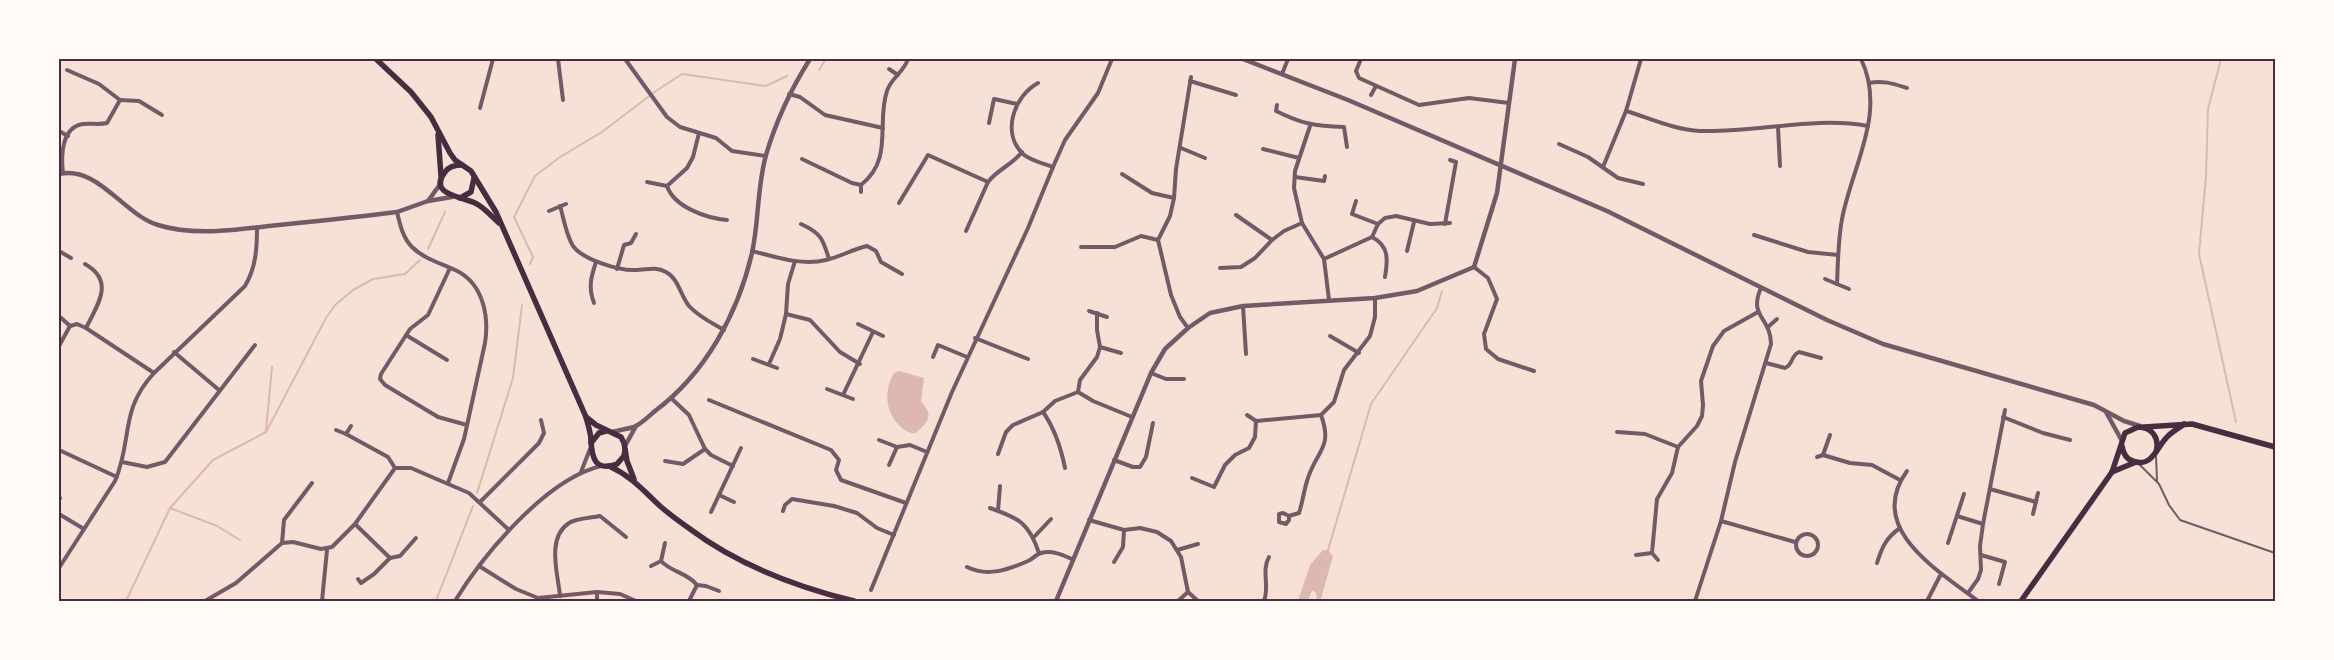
<svg xmlns="http://www.w3.org/2000/svg" width="2334" height="660" font-family="'Noto Sans',sans-serif">
<rect width="100%" height="100%" fill="#f7e1d7"/>
<!-- water -->
<g fill="#dcb8b0">
<path d="M899,371L924,378L921,402C934,415 929,421 916,433C909,434 904,430 899,425C885,411 884,390 894,373Z"/>
<path d="M1323,550H1328L1333,556L1321,599H1317L1316,593L1312,590L1308,601H1298L1310,565Z"/>
</g>
<g fill="none" stroke-linecap="round" stroke-linejoin="round">
<!-- stream -->
<g stroke="#dcb8b0" stroke-width="2">
<path d="M2221,59L2208,109L2206,176L2199,254L2236,422"/>
<path d="M819,70L826,59"/>
<path d="M428,249L445,212"/>
<path d="M530,264L533,257L514,217L535,176L560,157L602,132L656,91L682,74L766,86L787,76"/>
<path d="M266,430L272,367"/>
<path d="M477,493L513,378L522,305"/>
<path d="M170,508L217,526L240,540"/>
<path d="M1328,550L1371,404L1437,308L1442,291"/>
<path d="M126,601L170,508L213,460L266,432L326,318L335,305L353,290L373,279L405,274L420,260"/>
<path d="M436,601L473,506"/>
</g>
<!-- service -->
<g stroke="#755966" stroke-width="2">
<path d="M2156,456L2157,481"/>
<path d="M2140,465L2159,484L2169,505L2180,520L2275,553"/>
</g>
<!-- minor -->
<g stroke="#755966" stroke-width="4">
<path d="M558,59L563,100"/>
<path d="M625,59L667,117L680,127L716,138L732,151L766,156"/>
<path d="M1361,59L1356,71L1359,78L1419,105L1469,98L1509,103"/>
<path d="M1641,59L1626,111C1649,118 1675,130 1700,131C1755,133 1814,116 1868,126"/>
<path d="M889,69L898,75"/>
<path d="M1282,74L1288,59"/>
<path d="M1190,81L1236,95"/>
<path d="M1038,83C1014,96 1001,133 1023,154C1031,161 1043,163 1053,167"/>
<path d="M1869,83C1883,80 1894,84 1907,88"/>
<path d="M789,94L800,97L825,115L883,128"/>
<path d="M1371,95L1376,86"/>
<path d="M120,100L139,101L162,115"/>
<path d="M1277,105L1276,111C1302,124 1315,126 1344,127L1347,147"/>
<path d="M480,108L493,59"/>
<path d="M989,123L994,99L1017,104"/>
<path d="M1310,126L1295,171L1294,188L1302,223L1324,259L1329,300"/>
<path d="M1778,127L1780,166"/>
<path d="M59,131L68,136"/>
<path d="M699,133L693,157L687,168L667,186C674,207 706,218 727,220"/>
<path d="M1559,144L1588,157L1618,178L1643,184"/>
<path d="M1181,148L1205,158"/>
<path d="M1263,149L1299,158"/>
<path d="M802,159L852,183L861,185"/>
<path d="M1603,167L1626,111"/>
<path d="M63,173C61,157 61,127 83,124C91,123 99,125 107,123L120,100L99,84L67,70"/>
<path d="M1122,174L1152,193L1174,198"/>
<path d="M1295,177L1324,181L1325,176"/>
<path d="M647,182L667,186"/>
<path d="M861,192V185C894,159 876,123 887,91C891,78 904,72 908,59"/>
<path d="M1356,201L1352,214L1378,224"/>
<path d="M899,203L928,155L988,182C998,169 1012,165 1022,152"/>
<path d="M560,206C564,219 566,235 573,246C583,260 620,271 636,270C647,270 655,266 666,272C679,279 680,295 689,306C699,317 712,323 724,330"/>
<path d="M549,211L566,204"/>
<path d="M397,212C400,225 403,238 412,247C425,260 444,264 459,272C484,286 489,318 485,343L464,439L448,483"/>
<path d="M1236,215L1272,240"/>
<path d="M801,224C821,233 823,239 829,259"/>
<path d="M1445,224L1456,162L1450,160"/>
<path d="M966,231L988,182"/>
<path d="M1754,235L1808,252L1838,255"/>
<path d="M1372,237C1389,246 1388,259 1385,277"/>
<path d="M1081,247H1115L1141,236L1158,240"/>
<path d="M59,251L71,258"/>
<path d="M752,251C776,257 802,266 826,260C840,257 853,249 867,246L876,251L881,262L902,274"/>
<path d="M1407,251L1414,222"/>
<path d="M1324,259L1372,237L1378,224L1385,218L1396,216L1430,224L1450,223"/>
<path d="M85,264C115,281 98,304 86,328"/>
<path d="M1474,267L1488,278L1497,299L1484,334L1486,349L1498,359L1534,371"/>
<path d="M450,268L428,315L410,329L381,374L380,379L385,385L438,417L467,425"/>
<path d="M1220,268L1241,267L1255,258L1272,240L1284,231L1302,223"/>
<path d="M617,269L624,245L631,243L636,234"/>
<path d="M1825,279L1849,289"/>
<path d="M1837,284C1838,262 1838,240 1842,219C1852,166 1887,113 1861,59"/>
<path d="M594,303C588,287 591,277 596,262"/>
<path d="M1243,306L1246,354"/>
<path d="M1089,311L1107,317"/>
<path d="M786,314L810,320L840,352L860,364"/>
<path d="M59,316L70,326"/>
<path d="M858,324L883,336"/>
<path d="M70,326L77,324L86,328L154,373L245,286C256,267 257,249 257,227"/>
<path d="M1768,327L1777,319"/>
<path d="M1188,328L1180,317L1171,295L1158,240L1170,216L1174,198L1176,169L1191,77"/>
<path d="M406,335L447,360"/>
<path d="M1330,336L1359,353"/>
<path d="M975,338L1028,359"/>
<path d="M59,346L70,326"/>
<path d="M1100,347L1121,353"/>
<path d="M174,352L219,390"/>
<path d="M933,357L938,345L967,357"/>
<path d="M753,359L777,368"/>
<path d="M1766,363L1785,368C1793,365 1791,355 1799,352L1821,358"/>
<path d="M769,364L780,339L786,314L788,284L795,261"/>
<path d="M1151,373L1166,379H1184"/>
<path d="M827,389L853,399"/>
<path d="M1078,392L1080,380L1097,357L1100,347L1097,330V313"/>
<path d="M843,395L873,332"/>
<path d="M671,398L689,415L705,449L711,455L733,466"/>
<path d="M709,400L831,450L839,460L836,470L841,480L906,503"/>
<path d="M1043,412C1055,429 1061,448 1065,468"/>
<path d="M2003,417L2043,433L2070,440"/>
<path d="M1256,421L1321,415L1334,402L1344,370L1370,336L1375,317V298"/>
<path d="M351,426L346,434L388,457L395,468"/>
<path d="M336,430L346,434"/>
<path d="M1617,432L1645,434L1678,447"/>
<path d="M879,440L897,447L910,445L927,452"/>
<path d="M59,450L117,477"/>
<path d="M998,454L1006,432L1013,425L1043,412L1055,401L1078,392L1093,401L1132,417"/>
<path d="M1823,455L1830,435"/>
<path d="M1817,457L1823,455L1850,463L1872,465L1900,480"/>
<path d="M1114,460L1133,467H1140L1146,457L1153,423"/>
<path d="M665,461L683,464L705,449"/>
<path d="M122,462L147,467L165,462L255,345"/>
<path d="M889,465L897,447"/>
<path d="M1907,471C1865,529 1939,571 1978,601"/>
<path d="M581,472L590,449"/>
<path d="M1192,478L1214,487L1225,465L1235,455L1249,448L1255,437L1256,421L1247,415"/>
<path d="M1990,489L2036,502"/>
<path d="M719,495L734,502"/>
<path d="M59,500L60,498"/>
<path d="M480,502L539,443L544,433L541,420"/>
<path d="M990,508C1019,518 1029,523 1039,553"/>
<path d="M783,511L785,505L792,499L834,506L857,513L877,528L894,535"/>
<path d="M998,511L1000,486"/>
<path d="M711,512L741,448"/>
<path d="M59,514L84,529"/>
<path d="M2033,514L2038,493"/>
<path d="M1289,516V520L1286,524L1279,522V514L1283,513L1289,516L1299,513C1303,501 1304,489 1308,478C1317,450 1333,448 1321,415"/>
<path d="M1957,516L1983,524"/>
<path d="M1089,520L1124,530L1140,528L1157,532L1171,541L1181,557L1188,592L1198,601"/>
<path d="M1721,521L1795,542"/>
<path d="M355,524L390,558L400,556L416,538"/>
<circle cx="1807" cy="545" r="11"/>
<path d="M1034,537L1051,519"/>
<path d="M282,543L284,520L312,483"/>
<path d="M665,543L661,561C671,572 688,573 697,585L706,586L719,591"/>
<path d="M1948,543L1964,494"/>
<path d="M1177,550L1198,544"/>
<path d="M1652,553L1657,499L1672,473L1678,447L1697,426L1702,416L1703,405L1701,381L1713,346L1724,331L1758,312"/>
<path d="M1636,555L1652,553L1658,560"/>
<path d="M1981,555L2005,562L1999,584"/>
<path d="M1114,562L1123,547L1124,530"/>
<path d="M1877,563C1882,547 1886,538 1900,528"/>
<path d="M479,566L516,589L538,598L597,592L620,594L636,601"/>
<path d="M651,566L661,561"/>
<path d="M967,567C987,577 1008,570 1028,561C1033,559 1036,554 1041,553C1052,550 1063,555 1072,559"/>
<path d="M59,568L115,481C133,439 119,411 154,373"/>
<path d="M358,579L361,583L374,574L390,558"/>
<path d="M871,590L952,392L1028,228L1053,167L1065,140L1098,93L1112,59"/>
<path d="M1968,593L1978,579L1981,570L1980,546L1983,524L2005,410"/>
<path d="M560,596C558,574 546,538 569,523C577,518 591,518 600,516L626,537"/>
<path d="M205,601L236,583L282,543L293,542L321,549L332,547L355,524L395,468H411L469,493L509,530"/>
<path d="M322,601L327,550"/>
<path d="M455,601C483,555 546,479 601,466"/>
<path d="M597,601V592"/>
<path d="M689,601L697,585"/>
<path d="M1178,601L1188,592"/>
<path d="M1264,601C1270,586 1261,571 1269,557"/>
<path d="M1695,601L1721,521L1735,462L1771,344C1771,317 1748,317 1761,288"/>
<path d="M1927,601L1941,574"/>
</g>
<!-- tertiary -->
<g stroke="#755966" stroke-width="4.5">
<path d="M1243,59L1348,100L1607,211L1827,320L1883,344L2094,405L2124,421L2140,426"/>
<path d="M59,174C98,165 124,215 158,225C196,237 240,229 279,225C318,221 357,217 397,212L428,201L452,197"/>
<path d="M428,201L441,183"/>
<path d="M2106,412L2122,441"/>
<path d="M612,432C619,430 627,429 634,427C641,424 649,416 655,411C706,373 738,313 752,253C759,221 757,187 766,155C776,121 791,89 810,59"/>
<path d="M625,446L636,426"/>
<path d="M1056,601L1151,373L1165,349L1188,328L1210,313L1243,306L1375,298L1417,291L1474,267L1497,193L1515,59"/>
</g>
<!-- primary -->
<g stroke="#4a2c40" stroke-width="5.5">
<path d="M376,59L411,92L431,117L450,153L455,160L471,171L496,212L586,417C588,425 591,433 591,441C592,458 595,472 617,464L624,456L625,450"/>
<path d="M438,135L441,176"/>
<path d="M462,165C455,165 449,166 445,172C427,195 464,197 475,203C484,207 491,216 499,223"/>
<path d="M460,198L471,192L474,178"/>
<path d="M586,417L596,425L621,437L624,443L627,461L634,479"/>
<path d="M2144,427L2192,424L2275,447"/>
<path d="M591,443L599,433L606,431"/>
<path d="M2122,446C2123,453 2126,459 2133,461C2152,469 2157,446 2168,436C2173,431 2179,428 2184,424"/>
<path d="M609,466C631,476 643,490 660,506C669,514 680,522 690,529C738,565 797,587 854,601"/>
<path d="M2112,472L2136,462"/>
<path d="M2021,601L2112,472L2125,433L2138,427C2152,427 2160,438 2156,452"/>
</g>
</g>
<!-- border -->
<rect width="2334" height="660" fill="none" stroke="#fffaf5" stroke-width="120"/>
<rect x="60" y="60" width="2214" height="540" fill="none" stroke="#4a2c40" stroke-width="2"/>
</svg>
